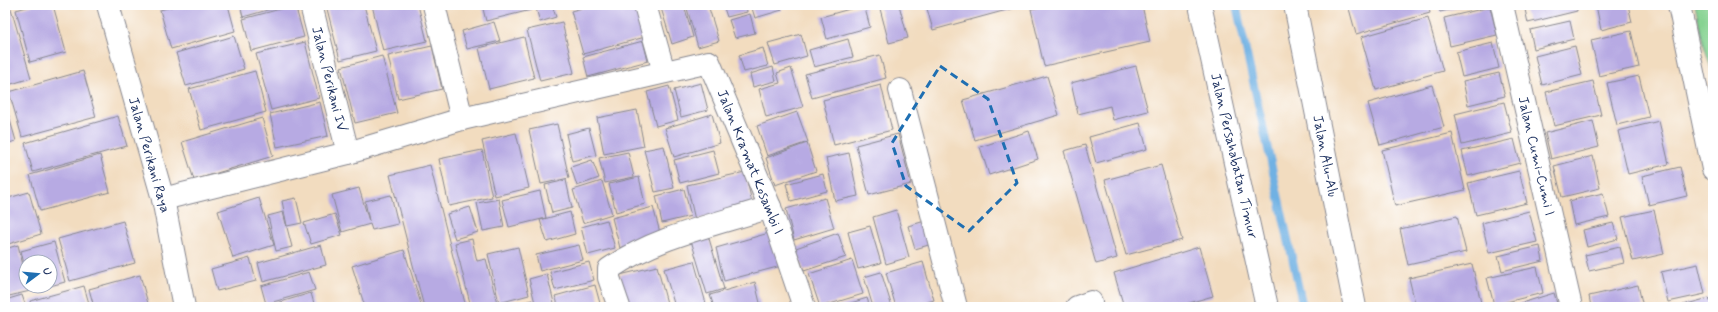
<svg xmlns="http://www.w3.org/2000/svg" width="1718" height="312" font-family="Mynerve,sans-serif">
<rect width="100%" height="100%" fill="#fff"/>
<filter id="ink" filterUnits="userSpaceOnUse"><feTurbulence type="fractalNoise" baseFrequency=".025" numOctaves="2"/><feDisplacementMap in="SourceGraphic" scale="8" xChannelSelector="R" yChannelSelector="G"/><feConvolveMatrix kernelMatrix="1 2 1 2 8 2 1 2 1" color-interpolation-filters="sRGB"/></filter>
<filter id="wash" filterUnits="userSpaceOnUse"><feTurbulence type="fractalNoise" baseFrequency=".012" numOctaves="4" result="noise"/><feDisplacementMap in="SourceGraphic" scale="16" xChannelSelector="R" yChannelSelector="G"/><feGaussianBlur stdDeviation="0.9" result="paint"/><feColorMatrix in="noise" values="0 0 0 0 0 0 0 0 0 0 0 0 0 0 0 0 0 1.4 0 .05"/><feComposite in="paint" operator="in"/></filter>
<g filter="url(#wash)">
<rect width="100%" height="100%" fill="#f2dcbf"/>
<!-- green -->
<path fill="#86d391" stroke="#508178" d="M1695,5H1713V76L1702,37Z"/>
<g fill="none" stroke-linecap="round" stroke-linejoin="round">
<!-- stream -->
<path stroke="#6fb1e3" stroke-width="8" d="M1236,5L1303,307"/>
</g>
<g id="blocks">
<!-- building -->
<g fill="#b7aae3">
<path d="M5,5H10L31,78L5,86Z"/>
<path d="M34,5H53L66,52L30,62L16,10Z"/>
<path d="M178,5H228L235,31L171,49L160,10Z"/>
<path d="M240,5H285L243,17Z"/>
<path d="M295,5L304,37L251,51L243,19Z"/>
<path d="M326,5H364L376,51L340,60Z"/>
<path d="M372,5H418L427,41L383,51Z"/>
<path d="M482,5H530L531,10L486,21Z"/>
<path d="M535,5H552L556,17L540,22Z"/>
<path d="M593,5H636L645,37L583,54L571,11Z"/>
<path d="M673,5H684L693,37L672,44L661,8Z"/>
<path d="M686,5H708L719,41L698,47Z"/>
<path d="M723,5H746L747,12L727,17Z"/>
<path d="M751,5H780L782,10L755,18Z"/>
<path d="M864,5L870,27L827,39L821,17Z"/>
<path d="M879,5H899L908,38L889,43Z"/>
<path d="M926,5H1013L1014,8L933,30Z"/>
<path d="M1050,5H1142L1150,42L1044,66L1031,9Z"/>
<path d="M1348,5H1428L1430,13L1356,34Z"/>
<path d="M1438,5H1465V6L1440,12Z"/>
<path d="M1524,5H1576L1577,11L1528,23Z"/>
<path d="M1596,5H1628L1632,22L1601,30Z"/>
<path d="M1490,7L1497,35L1450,46L1444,18Z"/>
<path d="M750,14L755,33L735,38L729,20Z"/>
<path d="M1428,18L1443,71L1376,90L1361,37Z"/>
<path d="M1570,21L1574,39L1534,49L1530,30Z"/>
<path d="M494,22L500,41L467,49L462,31Z"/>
<path d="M562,22L574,73L540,81L527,30Z"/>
<path d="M1631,31L1639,67L1599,76L1591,40Z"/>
<path d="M801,34L807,56L775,65L768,43Z"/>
<path d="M234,36L244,69L186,86L176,53Z"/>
<path d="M524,37L534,78L489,89L479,48Z"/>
<path d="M848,39L853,57L814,67L809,50Z"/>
<path d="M643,41L648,61L588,77L583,57Z"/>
<path d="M305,42L319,98L271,110L256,54Z"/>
<path d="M1493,43L1499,68L1462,77L1456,52Z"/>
<path d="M432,46L442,89L398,99L388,56Z"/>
<path d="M1575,46L1582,75L1542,85L1535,56Z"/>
<path d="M763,48L768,66L744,72L739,55Z"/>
<path d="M880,55L886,78L812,98L805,74Z"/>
<path d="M382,56L397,113L355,123L341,67Z"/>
<path d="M1136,66L1148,111L1113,120L1110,106L1078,114L1071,83Z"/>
<path d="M773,67L776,81L753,87L750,74Z"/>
<path d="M791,68L803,107L766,117L759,89L780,83L777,73Z"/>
<path d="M83,71L96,117L22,137L9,92Z"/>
<path d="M255,71L266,112L201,130L189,89Z"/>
<path d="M1499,73L1505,96L1468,105L1463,81Z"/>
<path d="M1047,76L1059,115L975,140L963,100Z"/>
<path d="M1639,76L1649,117L1617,125L1607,83Z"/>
<path d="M1593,81L1601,115L1554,126L1546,92Z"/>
<path d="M701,83L708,110L681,117L674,90Z"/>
<path d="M881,85L892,130L834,145L823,100Z"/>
<path d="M1432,85L1444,127L1380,145L1368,103Z"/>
<path d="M669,86L678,120L656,126L647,92Z"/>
<path d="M320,102L328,136L277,147L270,114Z"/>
<path d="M1504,102L1512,133L1462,145L1455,114Z"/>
<path d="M5,103L16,141L5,144Z"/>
<path d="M637,110L644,146L604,154L597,118Z"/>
<path d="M797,112L808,142L767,156L757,126Z"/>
<path d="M712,114L720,143L674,157L665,128Z"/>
<path d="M118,116L127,146L33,172L25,143Z"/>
<path d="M262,118L273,156L194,180L182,142Z"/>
<path d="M1593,121L1599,147L1551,159L1545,133Z"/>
<path d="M1659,121L1669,164L1628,174L1618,131Z"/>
<path d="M1140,123L1147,149L1096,163L1089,137Z"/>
<path d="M557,124L569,178L541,184L529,130Z"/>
<path d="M589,128L596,155L572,161L566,134Z"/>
<path d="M1029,131L1038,159L989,175L980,147Z"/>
<path d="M516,133L529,188L495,196L482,141Z"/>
<path d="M1452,133L1465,190L1395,206L1382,150Z"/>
<path d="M898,134L911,184L869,195L856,145Z"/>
<path d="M1514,139L1520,163L1468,176L1462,151Z"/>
<path d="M807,143L816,171L775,185L766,158Z"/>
<path d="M1085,145L1117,258L1096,264L1064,151Z"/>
<path d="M664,146L674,188L655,192L644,150Z"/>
<path d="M482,150L492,197L449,206L439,159Z"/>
<path d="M713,150L719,173L680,183L674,160Z"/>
<path d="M628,152L634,177L605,183L599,158Z"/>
<path d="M849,153L858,196L835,201L826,158Z"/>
<path d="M100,155L110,192L40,211L30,175Z"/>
<path d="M1593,156L1600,188L1562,197L1554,166Z"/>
<path d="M592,160L599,178L577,186L571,167Z"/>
<path d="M430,165L449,241L466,307H424L414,269L390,175Z"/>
<path d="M1161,165L1182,240L1126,255L1105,180Z"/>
<path d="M1680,167L1687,196L1649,205L1642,176Z"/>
<path d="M1519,171L1527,203L1476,215L1468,183Z"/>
<path d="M745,172L753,207L695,220L687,185Z"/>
<path d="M823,174L827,191L791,201L786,184Z"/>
<path d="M639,177L645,204L616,212L609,184Z"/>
<path d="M566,180L572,208L552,213L545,185Z"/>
<path d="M602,181L612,214L583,223L573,190Z"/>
<path d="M359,188L369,221L365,201L391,195L398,224L372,230L370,224L342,232L332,195Z"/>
<path d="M684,189L691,216L662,223L656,196Z"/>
<path d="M540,191L546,218L509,227L502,200Z"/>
<path d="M29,192L41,234L5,245V199Z"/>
<path d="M1603,193L1609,217L1574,225L1569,201Z"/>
<path d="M259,198L274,245L233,258L218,211Z"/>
<path d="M296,198L302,223L287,226L282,201Z"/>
<path d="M825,198L834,228L794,240L786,209Z"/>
<path d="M499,199L504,227L483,231L477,203Z"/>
<path d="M470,207L478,232L455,239L447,214Z"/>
<path d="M653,207L661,236L620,248L612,218Z"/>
<path d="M896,210L909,257L886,264L873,217Z"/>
<path d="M1654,210L1664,254L1633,261L1622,217Z"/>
<path d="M1529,211L1537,242L1489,253L1482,223Z"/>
<path d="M283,212L292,247L276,251L268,216Z"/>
<path d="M570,212L575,234L547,242L540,220Z"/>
<path d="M335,214L342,235L311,244L304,223Z"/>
<path d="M1457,216L1466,252L1408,265L1400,229Z"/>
<path d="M607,220L615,248L588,255L581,227Z"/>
<path d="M123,221L135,263L70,281L58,239Z"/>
<path d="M925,221L932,244L915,249L908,226Z"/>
<path d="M1613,223L1618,239L1587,247L1583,230Z"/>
<path d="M870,226L881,263L858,269L848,232Z"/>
<path d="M776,231L785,265L724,281L716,248Z"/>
<path d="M707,232L724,289L707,294L690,237Z"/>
<path d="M838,233L846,257L804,271L796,248Z"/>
<path d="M472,239L477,261L486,259L498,307H471L455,243Z"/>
<path d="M54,242L65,282L50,286V262H26L25,268L21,251Z"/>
<path d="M18,245L26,277V286H28L30,291L5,297V249Z"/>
<path d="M321,245L326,265L263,282L258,263Z"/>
<path d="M579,245L583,260L540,271L536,255Z"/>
<path d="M1540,246L1543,261L1502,271L1498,256Z"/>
<path d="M518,247L529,295L499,303L488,254Z"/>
<path d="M1199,247L1213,296L1175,307H1124L1114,273Z"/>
<path d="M1620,247L1624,263L1589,271L1585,255Z"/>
<path d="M404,250L422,307H365L352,266Z"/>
<path d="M250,258L256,281L217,291L211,269Z"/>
<path d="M852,260L863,294L820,307L809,274Z"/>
<path d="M694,261L707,307H675L664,269Z"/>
<path d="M589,262L594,280L555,290L550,272Z"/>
<path d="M923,262L934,300L911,307H896L886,273Z"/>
<path d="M1472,264L1482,307H1416L1409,278Z"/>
<path d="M1698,264L1705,294L1668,302L1661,272Z"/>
<path d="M657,266L668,307H628L620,275Z"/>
<path d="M1537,267L1543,293L1494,305L1487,278Z"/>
<path d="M309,272L315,290L266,304L261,286Z"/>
<path d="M881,272L892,307H873L864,277Z"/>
<path d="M547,274L555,307H536L529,279Z"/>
<path d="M140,275L149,307H94L89,289Z"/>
<path d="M755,282L761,307H714L710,295Z"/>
<path d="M595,285L601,307H559L555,296Z"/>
<path d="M1638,285L1643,307H1591L1589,296Z"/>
<path d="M30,286H49V287L32,291Z"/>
<path d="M84,286L90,307H31L30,301Z"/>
<path d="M311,293L315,307H264Z"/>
<path d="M1554,293L1558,307H1509Z"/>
<path d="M22,295L26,307H5V300Z"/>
<path d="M867,298L870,307H838Z"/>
<path d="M1709,298L1712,307H1683V305Z"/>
<path d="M532,300L533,307H510V306Z"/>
</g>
</g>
</g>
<g filter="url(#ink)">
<use href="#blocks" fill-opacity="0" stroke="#86868e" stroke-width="1"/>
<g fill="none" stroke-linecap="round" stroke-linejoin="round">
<!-- minor casing -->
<g stroke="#86868e" stroke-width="24">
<g id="minor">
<path d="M108,5L163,199L184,307"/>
<path d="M311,5L348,153"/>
<path d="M434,5L462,119"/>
<path d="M645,5L664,72"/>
<path d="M1200,5L1267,307"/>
<path d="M1295,5L1355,307"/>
<path d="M1502,5L1571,307"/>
<path d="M1679,5L1713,169"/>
<path d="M900,90L956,307"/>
<path d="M163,199L348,153L462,119L709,62L770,207L804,307"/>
<path d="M619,307L609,278V269C657,236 715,225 770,207"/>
<path d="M1077,307L1091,302"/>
</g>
</g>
<!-- minor -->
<use href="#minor" stroke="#fff" stroke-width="22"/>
</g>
</g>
<!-- marked area -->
<path fill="none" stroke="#1f6fb2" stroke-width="3" stroke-dasharray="8 5" stroke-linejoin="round" d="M940,66L988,99L1017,183L969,231L906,186L892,143Z"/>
<g text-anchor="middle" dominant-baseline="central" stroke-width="3" stroke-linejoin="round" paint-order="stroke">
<!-- street labels -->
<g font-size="14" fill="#1b2f5e" stroke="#fff">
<text transform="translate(329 79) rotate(76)">Jalan Perikani IV</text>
<text transform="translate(149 155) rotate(74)">Jalan Perikani Raya</text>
<text transform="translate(1234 156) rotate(77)">Jalan Persahabatan Timur</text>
<text transform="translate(1325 156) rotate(79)">Jalan Alu-Alu</text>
<text transform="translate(1536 156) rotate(77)">Jalan Cumi-Cumi I</text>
<text transform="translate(750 162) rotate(68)">Jalan Kramat Kosambi I</text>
</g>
</g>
<!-- margin -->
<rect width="1718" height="312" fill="none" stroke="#fff" stroke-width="20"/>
<!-- north arrow -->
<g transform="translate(38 274) rotate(74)"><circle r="19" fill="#ffffff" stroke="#a4acbf"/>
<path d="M0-3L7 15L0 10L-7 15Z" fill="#1f6fb2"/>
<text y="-6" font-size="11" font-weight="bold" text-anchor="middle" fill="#1b2f5e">U</text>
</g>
</svg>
